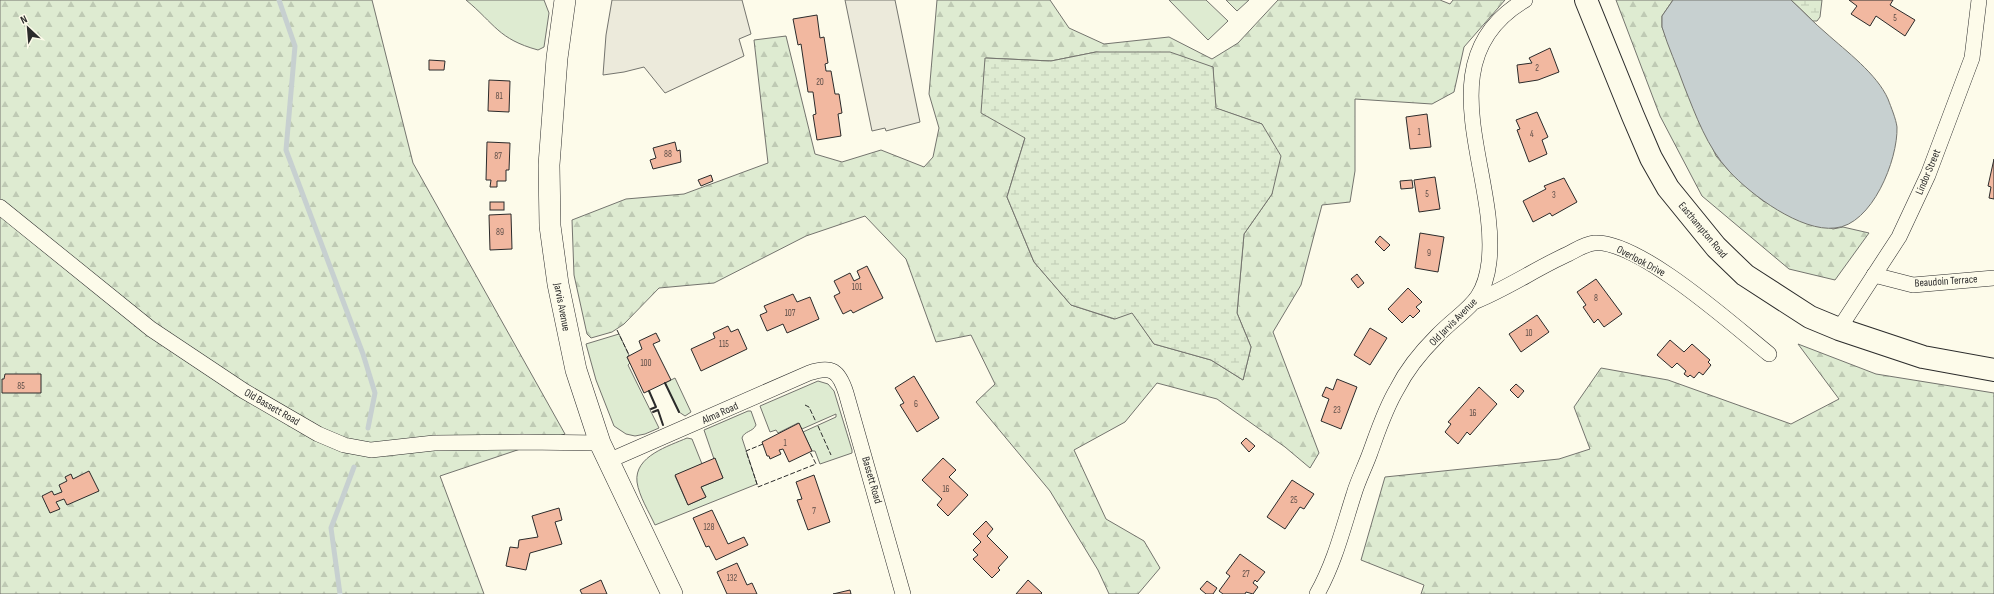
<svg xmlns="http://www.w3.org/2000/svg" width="1994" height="594" font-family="'Sofia Sans Condensed',sans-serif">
<defs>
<pattern id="forest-firs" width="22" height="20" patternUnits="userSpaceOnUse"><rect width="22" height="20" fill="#deebd1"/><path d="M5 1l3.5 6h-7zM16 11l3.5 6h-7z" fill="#bfcab4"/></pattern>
<pattern id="wetland-marsh" width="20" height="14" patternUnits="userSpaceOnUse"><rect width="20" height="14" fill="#deebd1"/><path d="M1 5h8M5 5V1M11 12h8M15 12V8" fill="none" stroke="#bfcab4"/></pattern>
</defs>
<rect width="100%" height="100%" fill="#fdfbea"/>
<!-- grass -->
<g fill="#deebd1" stroke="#74746e">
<path d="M466,0H544L549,13L544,47L538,50C498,39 495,24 466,0Z"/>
<path d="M1169,0H1206L1228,21L1208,40Z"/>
<path d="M1226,0H1249L1237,11Z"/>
<path d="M619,334L629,355L627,357L630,363L628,365L659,428L645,434L635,436L626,434L614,426L596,380L586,344Z"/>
<path d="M675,378L691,412L685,416L679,412L665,383Z"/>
<path d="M818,381L828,384L834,391L852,450V453L820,464L815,451H812L803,432L836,417V414L802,429L798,423L778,433L776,430L770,432L760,406Z"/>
<path d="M748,411H751L756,425C753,432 744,431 742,438L757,484L655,525C649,512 639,496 637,482C634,456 669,446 687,438L692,439L702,464L675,476L688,505L706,497L701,487L723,478L714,459L704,430Z"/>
</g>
<!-- forest -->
<g fill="url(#forest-firs)" stroke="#74746e" fill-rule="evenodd">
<path d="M0,0H372L413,163L565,434L440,476L484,594H0Z"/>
<path d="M937,0H1050L1069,28L1104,44L1169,37L1212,59L1238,43L1278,0H1440L1450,4L1453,0H1505L1464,47L1454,92L1432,104L1355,99V171L1350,202L1322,205L1301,285L1273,332L1319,453L1310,468L1285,447L1217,399L1157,383L1125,422L1074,450L1106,519L1144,541L1160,568L1138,594H1109L1098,570L1050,491L976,402L995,384L971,335L936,342L906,259L865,216L806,236L714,283L659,288L624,324L612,332L591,338L587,334L574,275L572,220L626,199L684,194L768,163L754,40L786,36L815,154L842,162L881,150L924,167L933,157L939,128L929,94ZM1096,52L1213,67L1215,108L1262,124L1272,194L1244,234L1237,313L1251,347L1243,380L1211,360L1154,344L1132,312L1114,319L1071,305L1034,262L1007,197L1025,138L986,58L1051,61Z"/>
<path d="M1616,0H1673L1662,16V27L1716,156L1730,172L1763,201L1833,229L1843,227L1869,233L1835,280L1789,269L1702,196L1660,116Z"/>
<path d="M1798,344L1876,374L1994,393V594H1421L1424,585L1361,560L1385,477L1559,459L1590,449L1574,407L1601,368L1668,380L1791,424L1839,399Z"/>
</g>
<!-- wetland -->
<g fill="url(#wetland-marsh)" stroke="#74746e">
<path d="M1791,0H1822L1820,17L1817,21H1813Z"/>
<path d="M1096,52H1170L1213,67L1216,108L1262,124L1281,156L1272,194L1244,234L1237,313L1251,347L1243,380L1211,360L1154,344L1132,313L1115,319L1071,305L1034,262L1007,197L1025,138L981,113L985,58L1051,61Z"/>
</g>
<!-- parking -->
<g fill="#eceadb" stroke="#74746e">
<path d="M612,0H742L751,34L739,39L744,56L665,93L644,67L624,72L603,75L606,35Z"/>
<path d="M845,0H895L920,122L886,131L885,128L872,131Z"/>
</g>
<!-- water -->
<path fill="#c7d0d0" stroke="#74746e" d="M1673,0H1791C1803,11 1814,23 1826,33C1846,51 1877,74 1888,99C1891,107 1896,119 1897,127C1898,160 1872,225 1835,228C1801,232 1751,195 1729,171C1707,147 1696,116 1684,86C1677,66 1668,47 1662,27V16Z"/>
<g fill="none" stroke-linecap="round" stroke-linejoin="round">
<!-- stream -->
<g stroke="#c7d0d0" stroke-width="5">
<path d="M279,0L295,46L286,150L363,354L375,393L368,428"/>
<path d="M340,594L331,528L354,467"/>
</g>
</g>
<!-- building -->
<g fill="#f2b8a0" stroke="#2b2b2b">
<path d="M1849,0H1893L1890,5L1915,20L1905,36L1876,16L1870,26L1851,14L1857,6Z"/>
<path d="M817,15L820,38L824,37L828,63L825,64L826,71H831L835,94H839L842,113L838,114L841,136L817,140L813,115L816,114L813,92H808L801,44L798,45L793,19Z"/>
<path d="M1550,48L1559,72L1538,80L1519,83L1517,65L1532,63L1529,58Z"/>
<path d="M429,60L445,61L444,70H429Z"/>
<path d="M489,80L510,81L509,112L488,111Z"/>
<path d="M1537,112L1548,137L1542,140L1547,154L1529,162L1517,130L1520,129L1516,120Z"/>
<path d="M1427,114L1431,147L1410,149L1406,117Z"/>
<path d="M487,142L510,143L509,170H506V181H497V187H490L491,180H486Z"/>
<path d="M675,142L677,151L680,150L681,162L653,169L650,160L656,158L653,148Z"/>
<path d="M1994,159V199L1989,198L1991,187L1988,186Z"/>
<path d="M711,175L713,181L701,186L698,180Z"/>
<path d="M1435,177L1440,209L1419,212L1414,180Z"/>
<path d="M1564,178L1577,202L1552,216L1550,213L1533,222L1523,201L1546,189L1544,186Z"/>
<path d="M1412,180L1413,188L1401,189L1400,181Z"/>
<rect x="490" y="202" width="14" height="8"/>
<path d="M511,214L512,249L490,250L489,215Z"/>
<path d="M1420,233L1444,237L1438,272L1415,268Z"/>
<path d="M1380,236L1390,245L1384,251L1375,242Z"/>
<path d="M867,266L883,298L853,313L851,310L843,314L834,296L840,293L834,281L850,273L854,281L860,278L857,271Z"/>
<path d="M1357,274L1364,283L1358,288L1351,279Z"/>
<path d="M1596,279L1622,314L1604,327L1598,319L1594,323L1583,307L1586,305L1577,292Z"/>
<path d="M1408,288L1422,302L1416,307L1420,311L1413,318L1410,315L1402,323L1388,309Z"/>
<path d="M793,294L797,302L810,297L819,319L787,333L783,324L767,331L760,315L767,312L764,306Z"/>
<path d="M1537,315L1549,332L1521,352L1509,334Z"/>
<path d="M728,326L731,332L738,329L747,349L701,371L691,349L715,338L713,333Z"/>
<path d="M1370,328L1387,338L1370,365L1354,355Z"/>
<path d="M656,333L660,341L653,344L671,380L644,393L627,357L642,349L639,341Z"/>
<path d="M1670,340L1684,352L1692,344L1710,360L1708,362L1711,365L1703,375L1699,372L1694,378L1690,375L1688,377L1684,374L1686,371L1677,363L1672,368L1657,355Z"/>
<path d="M5,374H41V393H2V379H4Z"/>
<path d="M914,376L939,418L917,432L900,405L904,403L895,388Z"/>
<path d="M1337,379L1357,387L1341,429L1321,421L1329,399L1322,396L1326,387L1333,390Z"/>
<path d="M1516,384L1524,391L1518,398L1510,390Z"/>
<path d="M1479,387L1497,404L1470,435L1467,432L1458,444L1445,432L1451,424L1448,422Z"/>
<path d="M799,423L812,451L789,462L783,449L779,450L781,454L770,459L769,456H767L762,442Z"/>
<path d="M1246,438L1255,446L1249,452L1241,443Z"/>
<path d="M715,458L723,478L701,487L706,497L688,505L675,475Z"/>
<path d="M943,458L956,470L949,477L968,495L948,516L937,505L942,499L922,480Z"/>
<path d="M89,471L99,491L67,505L64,499L56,502L60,509L50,513L42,496L52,491L54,495L62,492L59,485L67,481L65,477L71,474L73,479Z"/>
<path d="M814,475L830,522L808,530L797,500L802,499L796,482Z"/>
<path d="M1292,480L1314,494L1304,509L1300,507L1285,529L1267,517Z"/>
<path d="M559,508L562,520L555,522L562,544L530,553L526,570L506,566L510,547L518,548L519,540L538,537L532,516Z"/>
<path d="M712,510L728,544L744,537L748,545L716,560L709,546L706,547L693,518Z"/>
<path d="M986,521L993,529L987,536L1008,557L998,568L1000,570L992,578L973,559L978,555L973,550L981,542L973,534Z"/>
<path d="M1240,554L1265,572L1257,582L1255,580L1253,583L1258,587L1253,594L1246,592L1245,594H1223L1219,591L1230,576L1226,573Z"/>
<path d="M737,563L747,585L752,583L757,594H727L717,572Z"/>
<path d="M601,580L607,594H582L580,590Z"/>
<path d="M1028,580L1042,593L1041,594H1016Z"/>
<path d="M1207,581L1217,588L1213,594H1206L1200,589Z"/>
<path d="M850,590L851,594H833Z"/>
</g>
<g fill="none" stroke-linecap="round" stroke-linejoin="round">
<!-- street casing -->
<g stroke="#2b2b2b" stroke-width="16">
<g id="street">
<path d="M0,207L151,329L244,391L318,434L344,445L371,450L434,443L523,442L600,443"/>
<path d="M1874,275L1913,285L1994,278"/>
<path d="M1476,301C1508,288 1537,268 1568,254C1576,250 1585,244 1594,243C1638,239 1734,326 1769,354"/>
<path d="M1839,329L1899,237L1928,175L1972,58L1979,0"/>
<path d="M608,461L809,373C832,365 839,371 846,393L903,594"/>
<path d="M1317,594C1335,562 1343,528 1354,494C1358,480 1365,467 1370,453C1378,431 1385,409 1397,389C1407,369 1422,351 1437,336C1464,308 1484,305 1489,262C1499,173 1423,60 1525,0"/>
</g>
</g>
<!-- secondary casing -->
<g stroke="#2b2b2b" stroke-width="22">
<path id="secondary" d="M565,0L557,58L549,165L550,226L558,284L576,370L600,443L672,594"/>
</g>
<!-- primary casing -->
<g stroke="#2b2b2b" stroke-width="24">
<path id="primary" d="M1586,0L1633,116L1651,158L1668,188L1716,247L1745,275L1810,317L1839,329L1923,357L1994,370"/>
</g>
<!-- street -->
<use href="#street" stroke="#fdfbea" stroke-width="15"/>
<!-- secondary -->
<use href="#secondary" stroke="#fdfbea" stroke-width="21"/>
<!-- primary -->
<use href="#primary" stroke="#fdfbea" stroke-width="22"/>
<!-- fence -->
<g stroke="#2b2b2b" stroke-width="1" stroke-dasharray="5 2" stroke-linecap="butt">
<path d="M617,330L629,355"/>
<path d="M805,405L809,407L816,422"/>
<path d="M818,426L831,455"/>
<path d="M763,444L746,451L758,487L816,464L810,452"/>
</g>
<!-- wall -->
<g stroke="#2b2b2b" stroke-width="2">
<path d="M665,383L679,412"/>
<path d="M649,391L656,407L651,409"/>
<path d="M653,412L658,410L663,425"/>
</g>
</g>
<g text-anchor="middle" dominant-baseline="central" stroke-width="3" stroke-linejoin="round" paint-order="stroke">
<!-- number labels -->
<g font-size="9" fill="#5d4e48">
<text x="1895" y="18">5</text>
<text x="1537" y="68">2</text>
<text x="820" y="82">20</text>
<text x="499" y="96">81</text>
<text x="1419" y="132">1</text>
<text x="1532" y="134">4</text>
<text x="668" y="154">88</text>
<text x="498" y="156">87</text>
<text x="1427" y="194">5</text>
<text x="1554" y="195">3</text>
<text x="500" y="232">89</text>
<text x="1429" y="253">9</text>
<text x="857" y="287">101</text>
<text x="1596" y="298">8</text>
<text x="790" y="313">107</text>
<text x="1529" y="333">10</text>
<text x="724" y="344">115</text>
<text x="646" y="363">100</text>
<text x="21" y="386">85</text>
<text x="916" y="404">6</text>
<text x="1337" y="410">23</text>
<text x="1473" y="413">16</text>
<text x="785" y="443">1</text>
<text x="946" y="489">16</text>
<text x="1294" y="500">25</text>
<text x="814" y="511">7</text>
<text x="709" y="527">128</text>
<text x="1246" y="574">27</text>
<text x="732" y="578">132</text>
</g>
<!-- street labels -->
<g font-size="11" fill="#2b2b2b" stroke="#fdfbea">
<text transform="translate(1928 172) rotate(-67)">Lindor Street</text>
<text transform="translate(1703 230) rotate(50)">Easthampton Road</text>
<text transform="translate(1641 261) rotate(28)">Overlook Drive</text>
<text transform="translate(1946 281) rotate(-4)">Beaudoin Terrace</text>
<text transform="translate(562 307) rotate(79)">Jarvis Avenue</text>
<text transform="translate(1453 322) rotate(-45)">Old Jarvis Avenue</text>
<text transform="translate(272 407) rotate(30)">Old Bassett Road</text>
<text transform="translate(720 413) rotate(-24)">Alma Road</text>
<text transform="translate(872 480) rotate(74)">Bassett Road</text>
</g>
</g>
<!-- north arrow -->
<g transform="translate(28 28) rotate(334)" stroke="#fdfbea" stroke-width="3" paint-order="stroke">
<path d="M0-3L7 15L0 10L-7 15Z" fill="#2b2b2b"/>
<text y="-6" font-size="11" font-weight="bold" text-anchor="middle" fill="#2b2b2b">N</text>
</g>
</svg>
